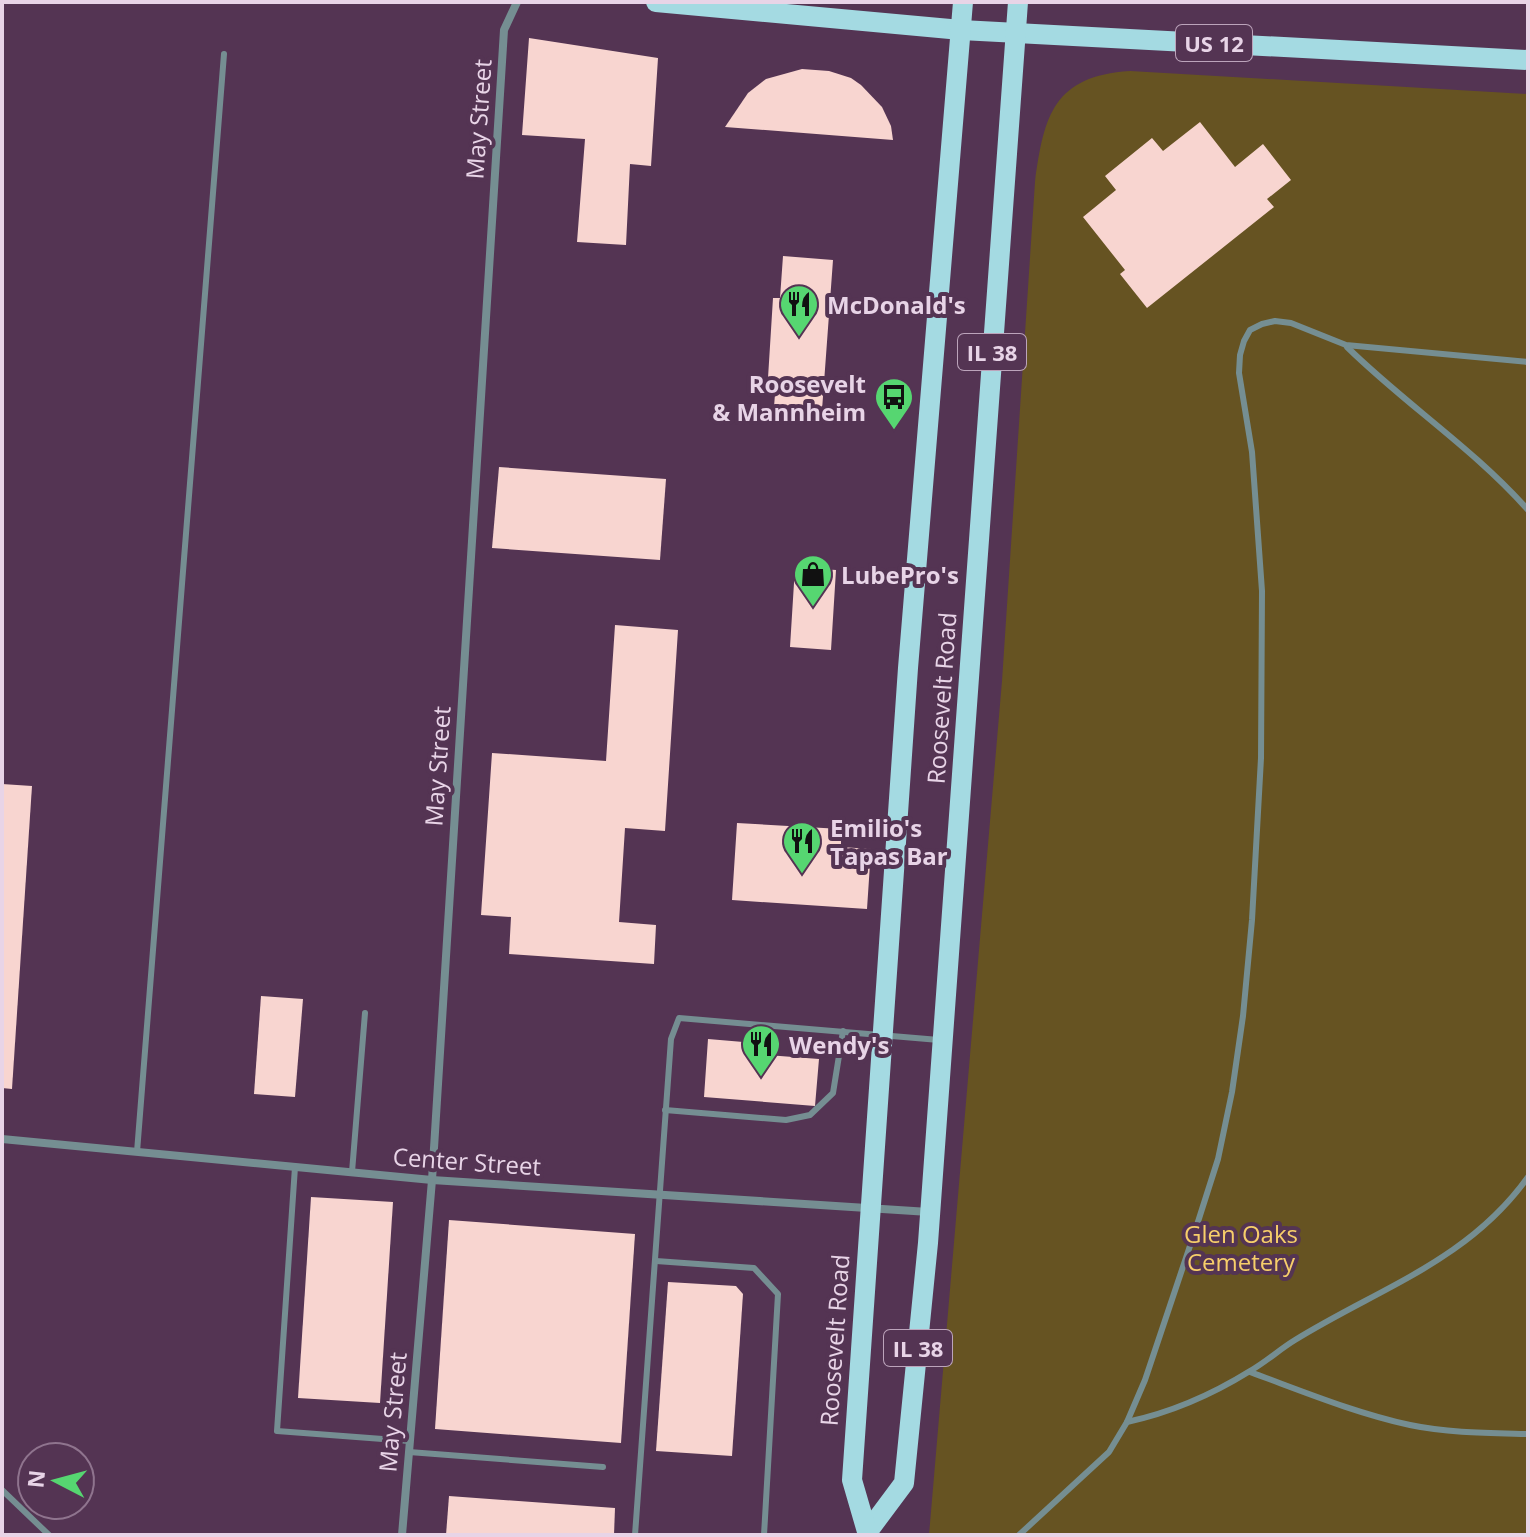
<svg xmlns="http://www.w3.org/2000/svg" width="1530" height="1537" font-family="'Open Sans',sans-serif">
<rect width="100%" height="100%" fill="#543453"/>
<!-- green -->
<path fill="#665322" d="M1130,71L1528,94V1535H929L1002,681L1035,182C1044,115 1054,76 1130,71Z"/>
<!-- building -->
<g fill="#f8d5d0">
<path d="M529,38L658,58L651,166L630,164L626,245L577,242L585,139L522,135Z"/>
<path d="M802,69L829,71L851,78L861,85L882,107L891,126L893,140L725,127L748,93L766,79Z"/>
<path d="M1200,122L1235,167L1263,144L1291,180L1267,199L1274,207L1147,308L1120,274L1125,270L1083,217L1116,190L1105,176L1152,138L1163,151Z"/>
<path d="M783,256L833,260L822,410L774,407L776,381L768,378L773,298H780Z"/>
<path d="M499,467L666,479L660,560L492,548Z"/>
<path d="M795,567L836,570L831,650L790,647Z"/>
<path d="M615,625L678,630L665,831L625,828L619,922L656,925L654,964L509,954L511,917L481,915L492,753L606,761Z"/>
<path d="M2,784L32,786L12,1089L2,1088Z"/>
<path d="M737,823L841,829V847L871,849L867,909L732,900Z"/>
<path d="M261,996L303,999L295,1097L254,1094Z"/>
<path d="M708,1039L768,1044L767,1055L819,1059L815,1106L704,1097Z"/>
<path d="M311,1197L393,1202L380,1403L298,1398Z"/>
<path d="M449,1220L635,1234L621,1443L435,1429Z"/>
<path d="M668,1282L736,1286L743,1294L732,1456L656,1451Z"/>
<path d="M449,1496L615,1508L614,1535H446Z"/>
</g>
<g fill="none" stroke-linecap="round" stroke-linejoin="round">
<!-- lane -->
<g stroke="#758e92" stroke-width="6">
<path d="M1347,347C1405,404 1474,449 1528,510"/>
<path d="M665,1110L786,1120L810,1115L833,1093L843,1031"/>
<path d="M137,1152L224,54"/>
<path d="M295,1167L277,1431L409,1441"/>
<path d="M352,1172L365,1013"/>
<path d="M656,1261L754,1268L778,1294L764,1535"/>
<path d="M1250,1372C1302,1391 1355,1413 1410,1425C1448,1433 1489,1433 1528,1434"/>
<path d="M1127,1422C1169,1413 1213,1394 1250,1371C1266,1362 1280,1349 1295,1340C1379,1288 1468,1261 1528,1177"/>
<path d="M409,1452L603,1467"/>
<path d="M2,1490L49,1535"/>
<path d="M635,1535L671,1039L679,1018L939,1040"/>
<path d="M1019,1535L1109,1452L1127,1422L1145,1380L1196,1228L1218,1159L1232,1092L1243,1016L1252,920L1261,758L1262,591L1252,452L1239,373L1240,355L1244,341L1250,330L1262,324L1275,321L1291,323L1346,345L1528,362"/>
</g>
<!-- street -->
<g stroke="#758e92" stroke-width="8">
<path d="M2,1139L432,1180L929,1212"/>
<path d="M402,1535L432,1180L504,30L517,2"/>
</g>
<!-- primary -->
<g stroke="#a4dae2" stroke-width="20">
<path d="M656,2L961,30L1528,60"/>
<path d="M869,1530L904,1483L928,1243L1018,2"/>
<path d="M868,1535L852,1480L908,668L963,2"/>
</g>
</g>
<!-- icons -->
<defs>
<g id="restaurant-pin" transform="scale(2)"><path d="M0 17L-7.5 6A9.5 9.5 0 1 1 7.5 6Z" fill="#56d671" stroke="#543453"/><path d="M-5-6h1v4h1v-4h1v4h1v-4h1v5L-1.5 .5V6h-2V.5L-5-1ZM5-6V6H3V1.5H1.5Q1.5-4 5-6Z" fill="#111"/></g>
<g id="bus-pin" transform="scale(2)"><path d="M0 17L-7.5 6A9.5 9.5 0 1 1 7.5 6Z" fill="#56d671" stroke="#543453"/><path d="M-5-6H5V4H4V6H2V4H-2V6H-4V4H-5ZM-3.5-4V0h7V-4ZM-3.5 1.2v1.5H-2V1.2ZM2 1.2v1.5H3.5V1.2Z" fill="#111"/></g>
<g id="shop-pin" transform="scale(2)"><path d="M0 17L-7.5 6A9.5 9.5 0 1 1 7.5 6Z" fill="#56d671" stroke="#543453"/><path d="M-5-2.5h2.3a2.7 3.5 0 0 1 5.4 0H5L5.5 6h-11ZM-1.5-2.5h3a1.5 2.3 0 0 0-3 0Z" fill="#111"/></g>
</defs>
<g fill-rule="evenodd">
<use href="#restaurant-pin" x="799" y="304"/>
<use href="#bus-pin" x="894" y="397"/>
<use href="#shop-pin" x="813" y="574"/>
<use href="#restaurant-pin" x="802" y="841"/>
<use href="#restaurant-pin" x="761" y="1044"/>
</g>
<g text-anchor="middle" dominant-baseline="central" stroke-width="8" stroke-linejoin="round" paint-order="stroke">
<!-- shield labels -->
<g fill="#543453" stroke="#bca4bb" stroke-width="2">
<rect x="1176" y="25" width="76" height="36" rx="6"/>
<rect x="958" y="334" width="68" height="36" rx="6"/>
<rect x="884" y="1330" width="68" height="36" rx="6"/>
</g>
<g font-size="22" font-weight="bold" fill="#e8d4e7">
<text x="1214" y="43">US 12</text>
<text x="992" y="352">IL 38</text>
<text x="918" y="1348">IL 38</text>
</g>
<!-- street labels -->
<g font-size="24" fill="#e8d4e7" stroke="#543453">
<text transform="translate(478 119) rotate(-86)">May Street</text>
<text transform="translate(941 698) rotate(-86)">Roosevelt Road</text>
<text transform="translate(437 766) rotate(-86)">May Street</text>
<text transform="translate(467 1161) rotate(4)">Center Street</text>
<text transform="translate(834 1340) rotate(-86)">Roosevelt Road</text>
<text transform="translate(392 1412) rotate(-85)">May Street</text>
</g>
<!-- poi labels -->
<g font-size="24" font-weight="bold" fill="#e8d4e7" stroke="#543453" text-anchor="start">
<text x="827" y="304">McDonald's</text>
<text x="866" y="383" text-anchor="end">Roosevelt<tspan x="866" dy="28">&amp; Mannheim</tspan></text>
<text x="841" y="574">LubePro's</text>
<text x="830" y="827">Emilio's<tspan x="830" dy="28">Tapas Bar</tspan></text>
<text x="789" y="1044">Wendy's</text>
</g>
<!-- park labels -->
<g font-size="24" fill="#f7ce6a" stroke="#543453">
<text x="1241" y="1233">Glen Oaks<tspan x="1241" dy="28">Cemetery</tspan></text>
</g>
</g>
<!-- border -->
<rect width="1530" height="1537" fill="none" stroke="#e8d4e7" stroke-width="8"/>
<!-- north arrow -->
<g transform="translate(56 1481) rotate(276)"><circle r="38" fill="#543453" stroke="#8f748e" stroke-width="2"/>
<path d="M0-6L14 30L0 20L-14 30Z" fill="#56d671"/>
<text y="-12" font-size="22" font-weight="bold" text-anchor="middle" fill="#e8d4e7">N</text>
</g>
</svg>
